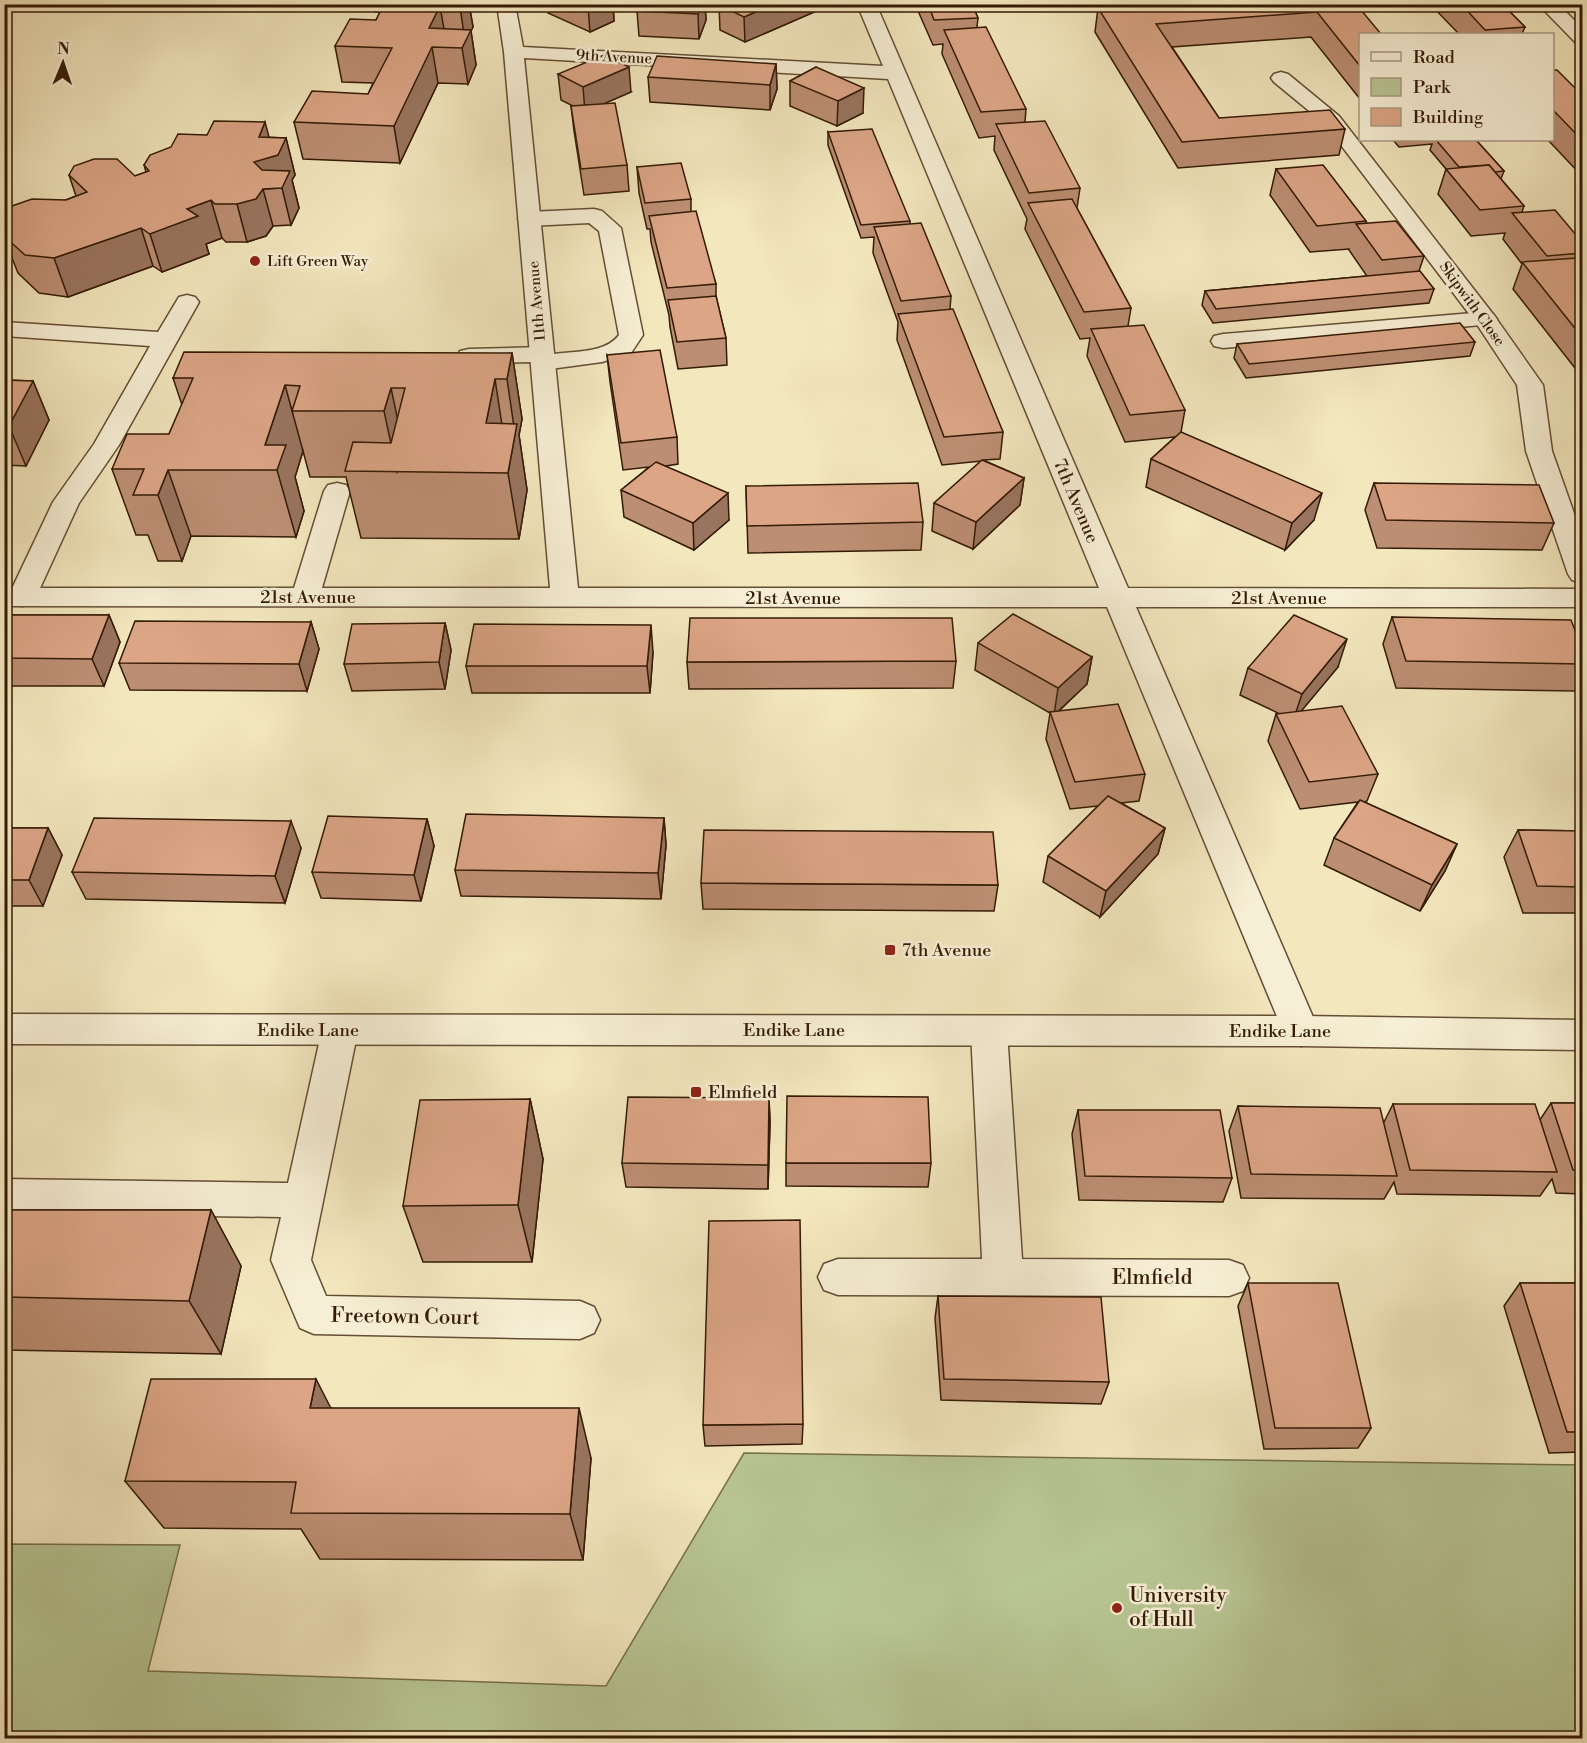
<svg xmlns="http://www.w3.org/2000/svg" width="1587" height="1743" font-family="'Libre Bodoni',serif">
<rect width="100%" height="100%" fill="#f3e7be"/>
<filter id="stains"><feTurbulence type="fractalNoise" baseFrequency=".00333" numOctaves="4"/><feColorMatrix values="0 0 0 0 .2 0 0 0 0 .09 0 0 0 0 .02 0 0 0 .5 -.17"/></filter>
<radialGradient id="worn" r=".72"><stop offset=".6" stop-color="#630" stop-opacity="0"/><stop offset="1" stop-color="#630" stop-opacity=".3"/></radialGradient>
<!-- green -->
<path fill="#b8c694" stroke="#76704c" stroke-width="1.5" d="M744,1453L1582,1465V1738H5V1544L180,1545L148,1671L606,1686Z"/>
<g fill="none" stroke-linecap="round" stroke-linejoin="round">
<!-- service casing -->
<g stroke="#644e33" stroke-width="3">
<g id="service">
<path d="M594,209L602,211L621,228L643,335L631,353L602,362L543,370L534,368L532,362L469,363L460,361L457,356L460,351L469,349L542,347L551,349L554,354C575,351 606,353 619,335L599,231L589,223L529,226L521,224L518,219L521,214L529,212Z"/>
<path d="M187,295L195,297L199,302L119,445L79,503L36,597L32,604L22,606L12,604L8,597L53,502L94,444L150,346L4,336V322L158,332L179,297Z"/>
<path d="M1485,312L1493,314L1497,319L1493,324L1223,348L1214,346L1211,341L1214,336L1223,334Z"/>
</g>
</g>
<!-- minor casing -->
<g stroke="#644e33" stroke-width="3">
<g id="minor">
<path d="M497,4H515L523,47L883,66L857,4H876L1128,588L1582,589V607H1136L1319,1031L1314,1041L1301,1046L1288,1041L1283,1031L1107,607L4,606V588H294L324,491L328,485L337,483L346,485L350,491L322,588H550L504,52ZM524,58L888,79L1099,588H578Z"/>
<path d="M1538,4H1558L1582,28V44L1575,42Z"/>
<path d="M1281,72L1288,74L1339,116L1493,314L1543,385L1552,451L1582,536V583L1572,580L1568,574L1526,451L1517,385L1476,323L1325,124L1274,82L1271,78L1274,74Z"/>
<path d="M340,1015L353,1020L358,1030L311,1260L326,1296L580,1301L594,1307L600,1320L594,1333L580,1339L314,1334L300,1328L271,1260L281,1217L4,1213V1179L288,1183L322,1030L327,1020Z"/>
<path d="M989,1016L1002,1021L1007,1031L1022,1259L1229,1260L1243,1265L1249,1278L1243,1291L1229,1296L838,1295L824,1290L818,1277L824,1264L838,1259H982L971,1031L976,1021Z"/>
</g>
</g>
<!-- tertiary casing -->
<g stroke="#644e33" stroke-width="3">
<path id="tertiary" d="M4,1014L1301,1016L1582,1020V1050L1301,1046L4,1044Z"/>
</g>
<!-- service -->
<use href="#service" fill="#f7efd5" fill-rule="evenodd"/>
<!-- minor -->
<use href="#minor" fill="#f7efd5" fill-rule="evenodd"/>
<!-- tertiary -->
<use href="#tertiary" fill="#f7efd5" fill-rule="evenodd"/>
</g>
<!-- wall -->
<g fill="#bc8e73" stroke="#341b05" stroke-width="1.5">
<path d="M374,4H469L473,27L471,31L476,65L468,84L438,83L400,163L303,159L294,122L368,94L373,83L342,82L335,46L376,20L380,12H375Z"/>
<path d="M547,4H613L614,21L590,32L548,13Z"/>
<path d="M705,4L706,20L699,39L639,36L637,11Z"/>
<path d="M721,4H828V6L745,42L720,30L719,5Z"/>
<path d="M915,4H972L978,18L977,27L1026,109L1025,122L1080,188L1077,208L1131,308L1128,326L1185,410L1181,432L1314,520L1285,550L1146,487L1151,459L1175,437L1125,442L1087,356L1090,338L1080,339L1025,229L1027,219L994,150L995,136L979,138L942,54L943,44L933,45Z"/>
<path d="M1356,4L1360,34V99L1311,37L1172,47L1219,118L1345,129L1339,155L1178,168L1095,32L1098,8Z"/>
<path d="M1430,4H1502L1525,27L1522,34H1528H1459Z"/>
<path d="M776,64L777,89L770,110L650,102L648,77Z"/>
<path d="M816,67L863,113L837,126L790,106V81Z"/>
<path d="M1552,70L1582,95V176L1548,140H1552Z"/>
<path d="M558,74L631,92L605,103L627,165L629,191L584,195L574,131L571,106H573L561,100Z"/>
<path d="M828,132L910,221V224L951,296L950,309L1003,432L1000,459L983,460L1024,478L1020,505L973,549L932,531L934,503L982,461L942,465L897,340L898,322L873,253L874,237L861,238L828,145Z"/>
<path d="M207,135L286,138L295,175L292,180L299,208L291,225L273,226L266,236L247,242H226L222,238L206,244L209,254L162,272L153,266L68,297L39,293L18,273L4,238V233L7,229L4,223V215L66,200L76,196L69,175L135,176L146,172L144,165Z"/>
<path d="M1393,140H1476L1504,171L1501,179L1524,206L1522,212L1582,242V377L1513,289L1522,264L1503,239L1505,233L1471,236L1438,194L1446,169L1430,150L1432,144L1399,147Z"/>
<path d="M637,167L691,199V212L716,284V296L726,338L727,365L678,369L670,327L669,315L651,242L650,229H647L639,193Z"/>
<path d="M1276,169L1366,221V223L1424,256L1419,271L1434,289L1429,303L1213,323L1202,305L1205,291L1367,276L1349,250V249L1310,252L1270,195Z"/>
<path d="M1475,342L1470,356L1246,378L1234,358L1237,344Z"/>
<path d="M512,353L522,419L519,435L527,490L519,539L361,538L346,477H310L303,451L295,477L304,511L296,537L191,536L182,561H158L148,535H136L112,469L169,434L182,405L173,378Z"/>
<path d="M607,355L677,437L678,464L666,466L729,520L694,550L624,517L621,490L649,467L623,470L610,382Z"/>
<path d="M4,380L33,381L49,420L26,466L4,465Z"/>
<path d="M1374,483L1554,523L1542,550L1377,548L1365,510Z"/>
<path d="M746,486L923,522L921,550L748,553Z"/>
<path d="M4,615H109L120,642L104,686H4Z"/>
<path d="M1392,617L1582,648V677L1576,691L1396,688L1383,644Z"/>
<path d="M311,622L319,649L307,691L130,690L119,663Z"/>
<path d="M445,623L451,650L445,689L352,691L344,664Z"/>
<path d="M978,643L1092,657L1087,684L1059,711L1145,774L1139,801L1121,803L1165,828L1158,854L1100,917L1043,882L1048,856L1098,806L1070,809L1046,739L1050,713L975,670Z"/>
<path d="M653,652L650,693H472L466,666Z"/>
<path d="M956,661L953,688L689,689L687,662Z"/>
<path d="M1338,667L1301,711L1378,774L1367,801L1364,802L1457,844L1445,871L1420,911L1324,865L1334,838L1358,802L1300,809L1268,741L1276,714L1278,713L1240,695L1248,668Z"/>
<path d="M664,818L666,845L661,899L461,896L455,870Z"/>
<path d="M427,819L434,846L421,901L321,898L312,872Z"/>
<path d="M4,828H48L62,855L43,906H4Z"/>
<path d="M1518,830L1582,831V913H1523L1504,857Z"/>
<path d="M301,848L285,903L86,899L72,872Z"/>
<path d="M701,883L998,885L994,911L703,909Z"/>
<path d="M769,1098L770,1122L768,1189L626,1187L622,1163Z"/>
<path d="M530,1099L543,1159L532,1262H423L403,1206Z"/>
<path d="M1551,1103H1582V1194L1556,1193L1552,1179L1540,1196L1397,1194L1394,1182L1384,1199L1241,1198L1229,1131L1238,1106L1384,1122L1393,1104L1540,1120Z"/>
<path d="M1078,1110L1232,1178L1223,1202L1079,1200L1072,1134Z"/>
<path d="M786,1163H931L928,1187L786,1186Z"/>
<path d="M4,1210H211L241,1266L221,1354L4,1350Z"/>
<path d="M1248,1283L1371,1428L1358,1448L1264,1449L1238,1306Z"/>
<path d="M1520,1283H1582V1452L1549,1453L1504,1306Z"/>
<path d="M938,1296L1109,1382L1101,1404L941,1400L935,1318Z"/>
<path d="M331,1408L591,1458L583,1560L320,1559L301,1529L164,1528L125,1481Z"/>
<path d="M803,1424L802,1444L705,1446L703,1425Z"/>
</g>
<!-- shaded-wall -->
<g fill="#99745e" stroke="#341b05" stroke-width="1.5">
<path d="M461,4H469L473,27L471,31L476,65L468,84L462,48L465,41L460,7Z"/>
<path d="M595,4H613L614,21L590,32L588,7Z"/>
<path d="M702,4H705L706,20L699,39L698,14Z"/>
<path d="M774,4H828V6L745,42L744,17Z"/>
<path d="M440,6L446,41L432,47L438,83L400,163L394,126L429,28Z"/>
<path d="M776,64L777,89L770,110V85Z"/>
<path d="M629,67L631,92L585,112L583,87Z"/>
<path d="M864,88L863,113L837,126L838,101Z"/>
<path d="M265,122L274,156L286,138L295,175L292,180L299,208L291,225L282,188L263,189L273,226L266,236L247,242L237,204L254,162L259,137Z"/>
<path d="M211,200L222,238L206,244L209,254L162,272L150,234L187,209Z"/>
<path d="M141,228L153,266L68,297L54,258Z"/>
<path d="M512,353L522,419L519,435L527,490L519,539L508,473L515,434L507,379Z"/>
<path d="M495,379L505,445L486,423Z"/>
<path d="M33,381L49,420L26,466L9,426Z"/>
<path d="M285,385L303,451L295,477L304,511L296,537L277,470L265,445Z"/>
<path d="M391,388L405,454L397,472L384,411Z"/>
<path d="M168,470L191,536L182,561L158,495Z"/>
<path d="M1024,478L1020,505L973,549L976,522Z"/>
<path d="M728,493L729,520L694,550L693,523Z"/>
<path d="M1322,493L1314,520L1285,550L1292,523Z"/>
<path d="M109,615L120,642L104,686L92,659Z"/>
<path d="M311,622L319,649L307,691L299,664Z"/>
<path d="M445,623L451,650L445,689L439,662Z"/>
<path d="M651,625L653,652L650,693L647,666Z"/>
<path d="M1347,639L1338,667L1293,721L1302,694Z"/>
<path d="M1092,657L1087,684L1054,715L1058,688Z"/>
<path d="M664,818L666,845L661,899L658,873Z"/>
<path d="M427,819L434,846L421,901L414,875Z"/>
<path d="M291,821L301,848L285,903L275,876Z"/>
<path d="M48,828L62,855L43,906L29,880Z"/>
<path d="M1165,828L1158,854L1100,917L1106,891Z"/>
<path d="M1457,844L1445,871L1420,911L1432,885Z"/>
<path d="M769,1098L770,1122L768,1189V1165Z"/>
<path d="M530,1099L543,1159L532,1262L518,1205Z"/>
<path d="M211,1210L241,1266L221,1354L189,1301Z"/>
<path d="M316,1379L342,1430L310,1408Z"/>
<path d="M579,1408L591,1458L583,1560L570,1514Z"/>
</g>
<!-- building -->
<g fill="#dba586" stroke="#341b05" stroke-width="1.5">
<path d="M384,4H461L460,7L440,6L429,28L471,30L462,48L432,47L394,126L294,122L312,91L368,94L392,48L335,46L350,19L376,20Z"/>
<path d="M581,4H595L588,7Z"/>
<path d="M640,4H702L698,14L637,11Z"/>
<path d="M721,4H774L744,17L719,5Z"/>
<path d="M928,4H972L978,18L934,20Z"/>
<path d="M1149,4H1356L1381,34H1360V66L1317,12L1156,24L1219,118L1330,110L1345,129L1182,142L1098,8Z"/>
<path d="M1461,4H1502L1525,27L1485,30Z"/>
<path d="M986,27L1026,109L981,112L944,30Z"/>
<path d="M604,55L629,67L583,87L558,74Z"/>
<path d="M657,56L776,64L770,85L648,77Z"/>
<path d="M816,67L864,88L838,101L790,81Z"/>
<path d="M1552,70H1557L1582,95V140L1552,109Z"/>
<path d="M615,103L627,165L581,169L571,106Z"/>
<path d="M214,121L265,122L259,137L286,138L278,155L254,162L262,170L290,171L282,188L263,189L256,199L237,204H215L211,200L187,209L198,216L150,234L141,228L54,258L25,255L4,236V233L11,223L4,219V215L12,206L32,199L66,200L87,192L69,175L74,166L94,159H117L135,176L149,171L144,165L150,155L171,147L178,134L207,135Z"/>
<path d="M1045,121L1080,188L1029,193L996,124Z"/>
<path d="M872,129L910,221L861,225L828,132Z"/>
<path d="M1436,140H1476L1504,171L1495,172L1489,165L1459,167Z"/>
<path d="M681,163L691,199L645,203L637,167Z"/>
<path d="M1323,165L1366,221L1317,226L1276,169Z"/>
<path d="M1489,165L1524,206L1480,210L1446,169Z"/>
<path d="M1072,199L1131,308L1084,312L1028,203Z"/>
<path d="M1555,210L1582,242V253L1547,256L1512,213Z"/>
<path d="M696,211L716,284L667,288L649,216Z"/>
<path d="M1396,221L1424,256L1382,260L1356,224Z"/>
<path d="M921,223L951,296L901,301L874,227Z"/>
<path d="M1577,258L1582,264V337L1522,262Z"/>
<path d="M1420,271L1434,289L1216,309L1205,291Z"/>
<path d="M716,296L726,338L677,342L668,300Z"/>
<path d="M953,309L1003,432L944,437L898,314Z"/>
<path d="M1460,323L1475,342L1249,364L1237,344Z"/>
<path d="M1144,325L1185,410L1130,415L1091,329Z"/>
<path d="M660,350L677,437L621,443L607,355Z"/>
<path d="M184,352L512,353L507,379H495L486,423L517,424L508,473L345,471L353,442L391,443L405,388H391L384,411H292L300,386L285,385L265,445H286L277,470H168L158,495H133L144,469H112L127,434H169L193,378H173Z"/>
<path d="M4,380L33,381L9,426H4Z"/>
<path d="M1181,432L1322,493L1292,523L1151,459Z"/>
<path d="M982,460L1024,478L976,522L934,503Z"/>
<path d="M656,462L728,493L693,523L621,490Z"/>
<path d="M918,483L923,522L747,526L746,486Z"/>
<path d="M1374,483L1539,485L1554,523L1386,520Z"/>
<path d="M1013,614L1092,657L1058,688L978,643Z"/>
<path d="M4,615H109L92,659L4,658Z"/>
<path d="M1294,615L1347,639L1302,694L1248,668Z"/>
<path d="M1392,617L1571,620L1582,648V664L1406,661Z"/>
<path d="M690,618H952L956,661L687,662Z"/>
<path d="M135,621L311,622L299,664L119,663Z"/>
<path d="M445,623L439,662L344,664L352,624Z"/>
<path d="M474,624L651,625L647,666H466Z"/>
<path d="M1118,704L1145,774L1075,782L1050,712Z"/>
<path d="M1342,706L1378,774L1309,782L1276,714Z"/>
<path d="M1108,796L1165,828L1106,891L1048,856Z"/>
<path d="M1360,800L1457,844L1432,885L1334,838Z"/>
<path d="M466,814L664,818L658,873L455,870Z"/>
<path d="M328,816L427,819L414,875L312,872Z"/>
<path d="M94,818L291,821L275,876L72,872Z"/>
<path d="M4,828H48L29,880H4Z"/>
<path d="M704,830L993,832L998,885L701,883Z"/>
<path d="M1518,830L1582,831V887L1537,886Z"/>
<path d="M787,1096L928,1097L931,1163H786Z"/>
<path d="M628,1097L769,1098L768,1165L622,1163Z"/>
<path d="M530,1099L518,1205L403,1206L420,1100Z"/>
<path d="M1551,1103H1582V1170H1573Z"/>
<path d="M1393,1104H1535L1557,1172L1410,1170Z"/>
<path d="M1238,1106L1380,1108L1397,1176L1251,1174Z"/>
<path d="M1078,1110H1220L1232,1178L1085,1176Z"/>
<path d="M4,1210H211L189,1301L4,1297Z"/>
<path d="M800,1220L803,1424L703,1425L709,1221Z"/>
<path d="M1248,1283H1338L1371,1428H1275Z"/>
<path d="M1520,1283H1582V1432H1567Z"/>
<path d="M938,1296L1101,1297L1109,1382L944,1379Z"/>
<path d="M151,1379H316L310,1408H579L570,1514L291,1513L296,1482L125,1481Z"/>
</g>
<!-- markers -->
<g fill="#8f2418" stroke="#f7efd5" stroke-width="2">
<circle cx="255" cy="261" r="6"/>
<rect x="884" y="944" width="12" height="12" rx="3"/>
<rect x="690" y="1086" width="12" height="12" rx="3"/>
<circle cx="1117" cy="1608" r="6"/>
</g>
<g text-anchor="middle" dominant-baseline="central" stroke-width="5" stroke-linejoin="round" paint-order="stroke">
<!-- far-street labels -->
<g font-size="15" fill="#341b05" stroke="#f7efd5">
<text transform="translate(614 57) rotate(3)">9th Avenue</text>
<text transform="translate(537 301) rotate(-95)">11th Avenue</text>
<text transform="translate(1472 304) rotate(54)">Skipwith Close</text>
</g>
<!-- far-poi labels -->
<g font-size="15" fill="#341b05" stroke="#f7efd5" text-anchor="start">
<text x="267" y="261">Lift Green Way</text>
</g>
<!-- street labels -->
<g font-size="18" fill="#341b05" stroke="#f7efd5">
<text transform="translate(1076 501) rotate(67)">7th Avenue</text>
<text x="308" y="597">21st Avenue</text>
<text x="793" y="598">21st Avenue</text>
<text x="1279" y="598">21st Avenue</text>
<text x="308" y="1030">Endike Lane</text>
<text x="794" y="1030">Endike Lane</text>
<text x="1280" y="1031">Endike Lane</text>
</g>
<!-- poi labels -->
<g font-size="18" fill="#341b05" stroke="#f7efd5" text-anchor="start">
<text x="902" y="950">7th Avenue</text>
<text x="708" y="1092">Elmfield</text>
</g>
<!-- near-street labels -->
<g font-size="21" fill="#341b05" stroke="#f7efd5">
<text x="1152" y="1278">Elmfield</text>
<text transform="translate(405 1317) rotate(1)">Freetown Court</text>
</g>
<!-- near-poi labels -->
<g font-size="21" fill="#341b05" stroke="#f7efd5" text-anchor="start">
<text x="1129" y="1596">University<tspan x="1129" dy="24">of Hull</tspan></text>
</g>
</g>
<!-- margin -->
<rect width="1587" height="1743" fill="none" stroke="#f3e7be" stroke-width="24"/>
<rect x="6" y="6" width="1575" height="1731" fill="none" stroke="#341b05" stroke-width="3"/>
<rect x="12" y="12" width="1563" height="1719" fill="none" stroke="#341b05" stroke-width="1.5"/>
<!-- legend -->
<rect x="1359" y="33" width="195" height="108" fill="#f7efd5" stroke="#a99a82" stroke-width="1.5"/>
<rect x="1371" y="52" width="30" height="9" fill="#f7efd5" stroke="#a99a82" stroke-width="1.5"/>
<text x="1413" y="63" font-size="18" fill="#341b05">Road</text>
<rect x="1371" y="78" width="30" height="18" fill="#b8c694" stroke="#a99a82" stroke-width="1.5"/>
<text x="1413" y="93" font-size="18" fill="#341b05">Park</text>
<rect x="1371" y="108" width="30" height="18" fill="#dba586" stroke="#a99a82" stroke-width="1.5"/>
<text x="1413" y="123" font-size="18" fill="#341b05">Building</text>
<!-- north arrow -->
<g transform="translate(63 63) rotate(2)" stroke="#f7efd5" stroke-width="4.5" paint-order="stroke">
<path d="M0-4.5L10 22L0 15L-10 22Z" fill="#341b05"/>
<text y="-9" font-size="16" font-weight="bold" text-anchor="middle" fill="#341b05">N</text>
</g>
<rect width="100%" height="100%" filter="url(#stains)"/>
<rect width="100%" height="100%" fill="url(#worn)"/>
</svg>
